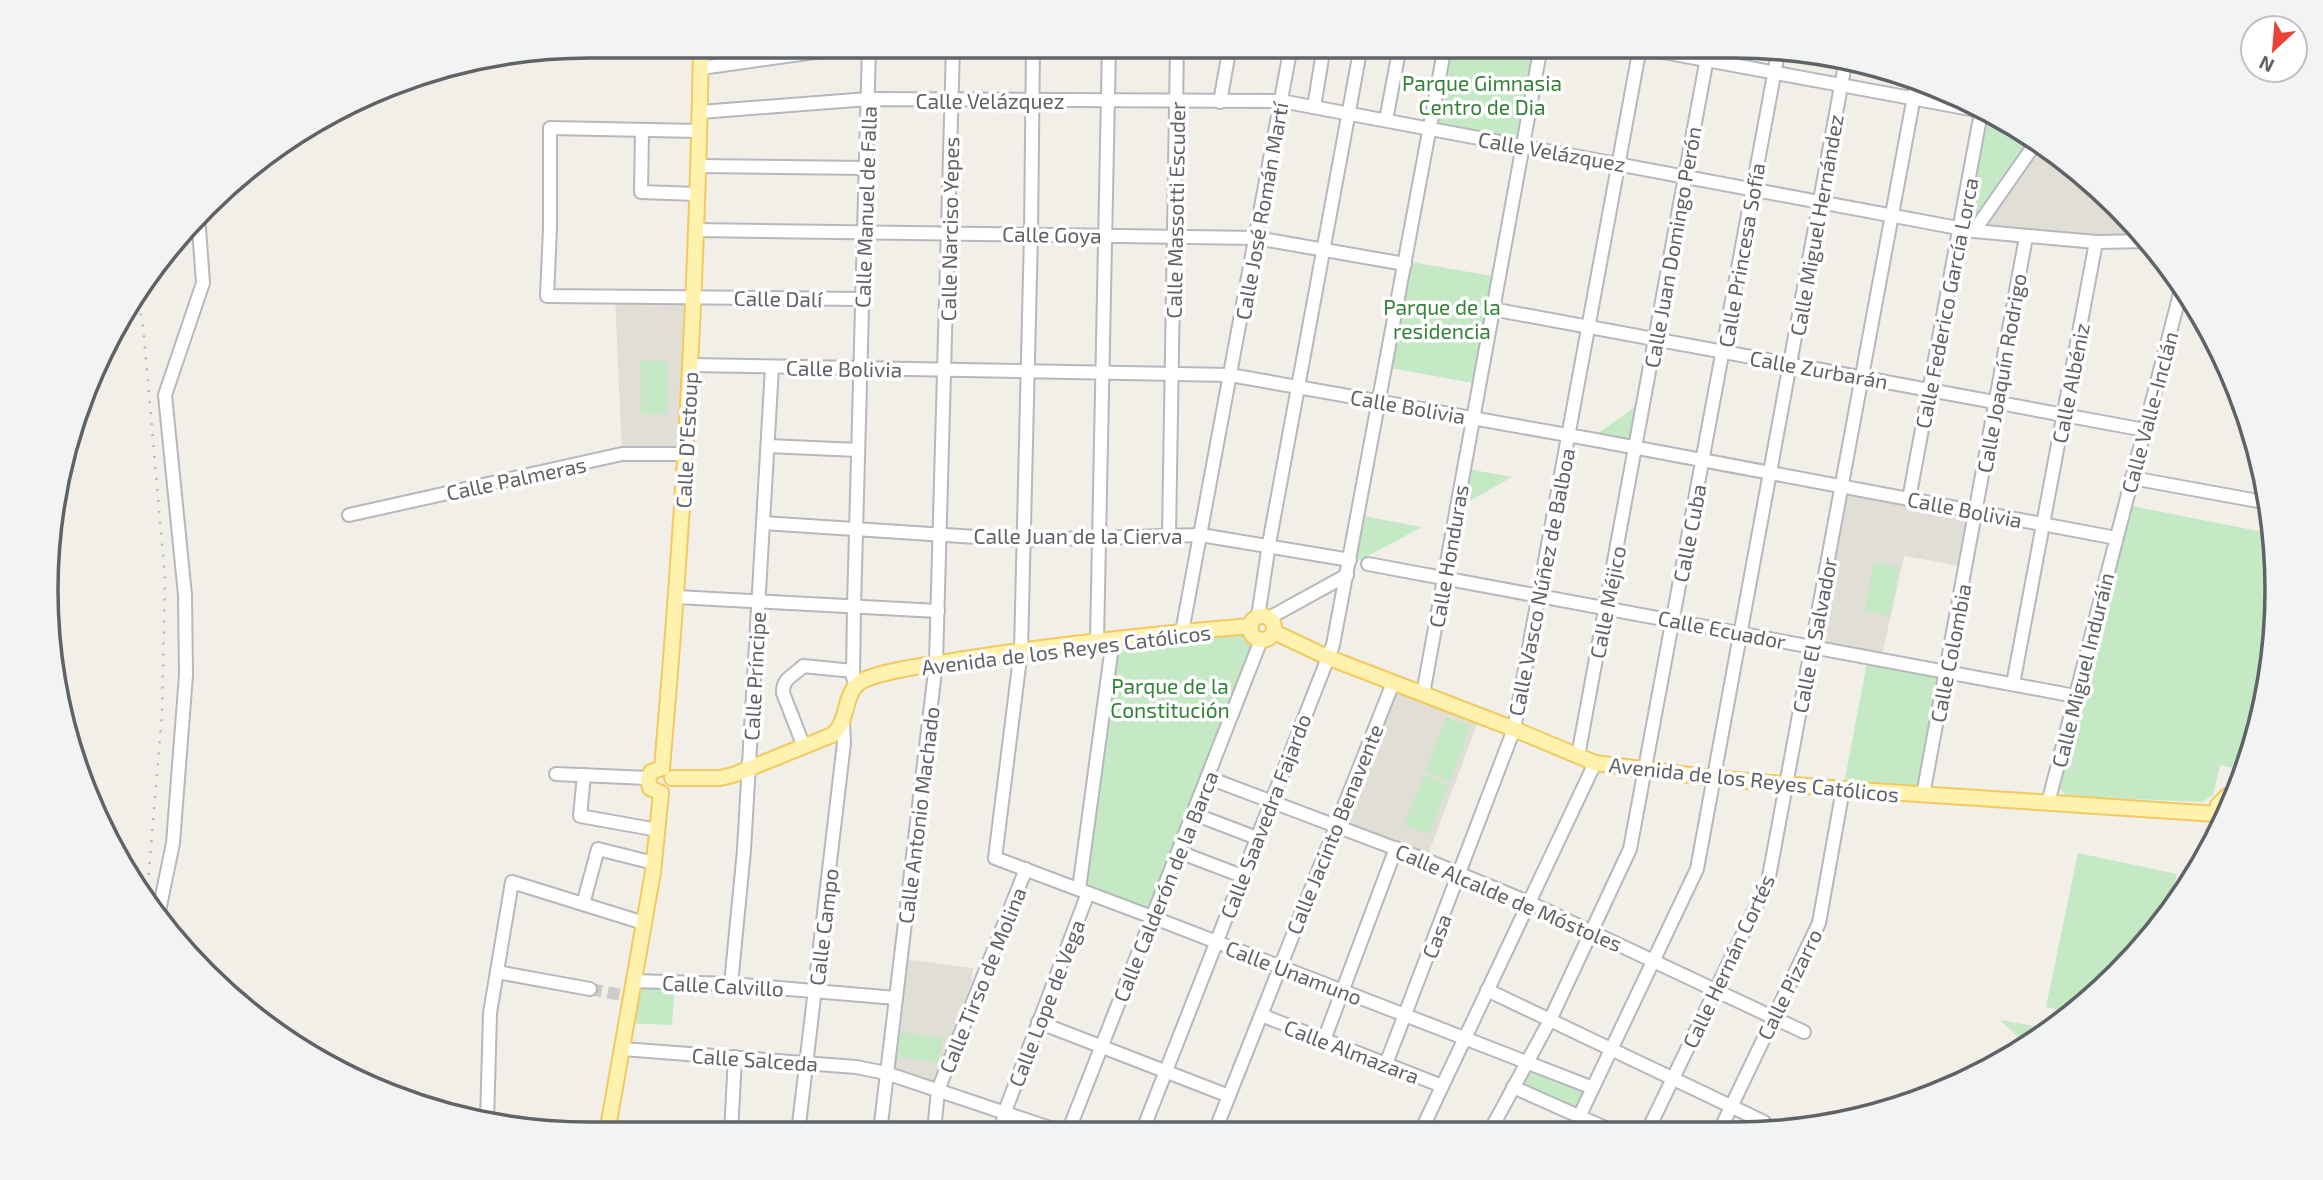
<svg xmlns="http://www.w3.org/2000/svg" width="2323" height="1180" font-family="'Exo 2',sans-serif">
<rect width="100%" height="100%" fill="#f1efe8"/>
<!-- education -->
<g fill="#e1ded6">
<path d="M2037,141L2064,158L2142,231L2149,241L1974,231Z"/>
<path d="M615,296L693,297L685,454H622Z"/>
<path d="M1843,486L1971,509L1961,566L1904,556L1881,660L1812,647Z"/>
<path d="M1393,683L1480,716L1426,860L1336,826Z"/>
<path d="M905,959L973,968L971,984L933,1080L892,1068Z"/>
</g>
<!-- green -->
<g fill="#c5e8c5">
<path d="M1445,46H1465L1538,61L1522,146L1430,129Z"/>
<path d="M1981,111L1992,113L2037,141L1974,231L1961,228Z"/>
<path d="M1405,261L1498,277L1479,384L1385,367Z"/>
<rect x="641" y="361" width="26" height="53"/>
<path d="M1645,400L1636,448L1594,436Z"/>
<path d="M1468,469L1512,477L1466,503L1462,499Z"/>
<path d="M2132,506L2273,534L2276,625L2259,731L2244,770L2220,765L2213,795L2202,802L2066,796L2060,788Z"/>
<path d="M1363,516L1422,527L1360,560L1356,557Z"/>
<path d="M1874,562L1899,567L1890,616L1865,611Z"/>
<path d="M1252,627L1265,632L1152,917L1079,889L1113,639Z"/>
<path d="M1868,657L1947,672L1923,795L1843,789Z"/>
<path d="M1446,717L1471,726L1450,782L1425,772Z"/>
<path d="M1424,775L1449,785L1429,834L1404,825Z"/>
<path d="M2078,853L2177,874L2170,907L2143,949L2074,1013L2046,1007Z"/>
<path d="M634,981L675,982L672,1025L627,1023Z"/>
<path d="M2000,1020L2052,1029L2026,1044Z"/>
<path d="M901,1032L943,1038L939,1063L897,1057Z"/>
<path d="M1527,1062L1593,1088L1579,1117L1513,1087Z"/>
</g>
<g fill="none" stroke-linecap="round" stroke-linejoin="round">
<!-- minor-tunnel -->
<path stroke="#ccccc8" stroke-width="12" stroke-dasharray="12 6" stroke-linecap="butt" d="M590,989L632,997"/>
<!-- minor casing -->
<g stroke="#b5b8bc" stroke-width="16">
<g id="minor">
<path d="M1033,46L1031,234L1021,650L995,858L1152,917L1593,1088"/>
<path d="M1636,47L1992,113"/>
<path d="M701,68L858,46"/>
<path d="M1220,102L1230,46"/>
<path d="M1314,107L1324,46"/>
<path d="M700,112L868,99L1281,101L1974,231L2096,242L2149,241"/>
<path d="M1386,120L1400,46"/>
<path d="M642,130L641,192L697,194"/>
<path d="M699,131L550,128V228L547,296L862,299"/>
<path d="M698,166L866,168"/>
<path d="M696,230L1256,238L1405,264"/>
<path d="M1974,231L2037,141"/>
<path d="M1492,309L2145,430"/>
<path d="M690,365L1230,375L1590,439L2116,538"/>
<path d="M768,446L858,450"/>
<path d="M2132,478L2269,503"/>
<path d="M1909,499L1982,107"/>
<path d="M349,515L622,454H685"/>
<path d="M763,523L1022,540L1201,535L1350,560"/>
<path d="M1169,535L1177,46"/>
<path d="M1368,564L2075,696"/>
<path d="M677,597L938,611"/>
<path d="M1258,617L1269,544L1361,46"/>
<path d="M1269,618L1347,575"/>
<path d="M1182,632L1291,46"/>
<path d="M1097,640L1109,46"/>
<path d="M2013,684L2096,242"/>
<path d="M856,686L853,677L854,607L869,46"/>
<path d="M1423,694L1541,46"/>
<path d="M804,747L783,693C782,678 794,676 803,666L853,671"/>
<path d="M1578,756L1709,47"/>
<path d="M556,774L648,778"/>
<path d="M584,775L580,816L658,830"/>
<path d="M1209,778L1426,860L1528,902L1804,1032"/>
<path d="M1923,795L2026,237"/>
<path d="M2048,803L2182,286"/>
<path d="M1194,814L1257,838"/>
<path d="M1179,852L1242,876"/>
<path d="M1079,889L1113,639"/>
<path d="M583,904L598,849L654,863"/>
<path d="M159,911L173,843L186,675L185,595L165,395L203,283L198,215"/>
<path d="M497,972L590,989"/>
<path d="M634,981L731,984L896,998"/>
<path d="M731,984L744,850L772,367"/>
<path d="M1487,990L1764,1122"/>
<path d="M1261,1015L1442,1086"/>
<path d="M1038,1022L1229,1096"/>
<path d="M1324,1040L1396,848"/>
<path d="M623,1049L856,1067L886,1073L1062,1132"/>
<path d="M1386,1064L1514,729L1640,47"/>
<path d="M1513,1087L1610,1130"/>
<path d="M1579,1117L1697,869L1846,59"/>
<path d="M487,1122L490,1013L512,882L644,923"/>
<path d="M1648,1130L1768,882L1917,80"/>
<path d="M1720,1130L1819,923L1843,789"/>
<path d="M1215,1131L1393,683"/>
<path d="M1421,1131L1595,763"/>
<path d="M1490,1131L1550,1020L1630,849L1779,48"/>
<path d="M880,1132L936,663L953,46"/>
<path d="M934,1132L938,1090L1026,869"/>
<path d="M1002,1132L1004,1114L1088,893"/>
<path d="M1068,1132L1261,640"/>
<path d="M1142,1132L1333,645L1445,46"/>
<path d="M731,1133L735,1057"/>
<path d="M798,1133L844,743L843,722"/>
</g>
</g>
<!-- major casing -->
<g stroke="#f2c960" stroke-width="18">
<g id="major">
<circle cx="1262" cy="628" r="12"/>
<path d="M1274,632L1327,657L1514,729L1595,763L1713,778L1843,789L2217,814"/>
<path d="M662,768C683,528 697,287 701,46"/>
<path d="M672,778H720L733,775L832,735C850,722 842,692 862,681C883,670 940,663 965,659C1060,644 1155,634 1251,626"/>
<path d="M661,793L650,788L648,780L651,772L662,768"/>
<path d="M2223,826L2218,819V805L2227,796L2235,794"/>
<path d="M607,1133L653,872L661,793"/>
</g>
</g>
<!-- minor -->
<use href="#minor" stroke="#fff" stroke-width="12"/>
<!-- major -->
<use href="#major" stroke="#fff2af" stroke-width="14"/>
<!-- rail -->
<path stroke="#b6b7b8" stroke-width="2.5" stroke-dasharray="2 9" stroke-linecap="butt" d="M137,292L143,326L165,577L162,714L147,894"/>
</g>
<g text-anchor="middle" dominant-baseline="central" stroke-width="7" stroke-linejoin="round" paint-order="stroke">
<!-- park labels -->
<g font-size="21" fill="#348238" stroke="#fff">
<text x="1482" y="82">Parque Gimnasia<tspan x="1482" dy="24">Centro de Dia</tspan></text>
<text x="1442" y="306">Parque de la<tspan x="1442" dy="24">residencia</tspan></text>
<text x="1170" y="685">Parque de la<tspan x="1170" dy="24">Constitución</tspan></text>
</g>
<!-- street labels -->
<g font-size="21" fill="#5f6368" stroke="#fff">
<text x="990" y="100">Calle Velázquez</text>
<text transform="translate(1552 151) rotate(10)">Calle Velázquez</text>
<text transform="translate(865 207) rotate(-88)">Calle Manuel de Falla</text>
<text transform="translate(1175 210) rotate(-89)">Calle Massotti Escuder</text>
<text transform="translate(1261 211) rotate(-80)">Calle José Román Martí</text>
<text transform="translate(1816 225) rotate(-80)">Calle Miguel Hernández</text>
<text transform="translate(949 229) rotate(-89)">Calle Narciso Yepes</text>
<text transform="translate(1052 234) rotate(1)">Calle Goya</text>
<text transform="translate(1672 247) rotate(-80)">Calle Juan Domingo Perón</text>
<text transform="translate(1741 255) rotate(-80)">Calle Princesa Sofía</text>
<text transform="translate(778 298) rotate(1)">Calle Dalí</text>
<text transform="translate(1946 303) rotate(-79)">Calle Federico García Lorca</text>
<text transform="translate(844 368) rotate(1)">Calle Bolivia</text>
<text transform="translate(1819 369) rotate(10)">Calle Zurbarán</text>
<text transform="translate(2001 373) rotate(-80)">Calle Joaquín Rodrigo</text>
<text transform="translate(2070 383) rotate(-79)">Calle Albéniz</text>
<text transform="translate(1408 406) rotate(10)">Calle Bolivia</text>
<text transform="translate(2149 412) rotate(-75)">Calle Valle-Inclán</text>
<text transform="translate(686 440) rotate(-87)">Calle D'Estoup</text>
<text transform="translate(516 478) rotate(-12)">Calle Palmeras</text>
<text transform="translate(1965 509) rotate(11)">Calle Bolivia</text>
<text transform="translate(1689 533) rotate(-79)">Calle Cuba</text>
<text x="1078" y="535">Calle Juan de la Cierva</text>
<text transform="translate(1448 556) rotate(-80)">Calle Honduras</text>
<text transform="translate(1541 582) rotate(-79)">Calle Vasco Núñez de Balboa</text>
<text transform="translate(1607 602) rotate(-79)">Calle Méjico</text>
<text transform="translate(1722 629) rotate(11)">Calle Ecuador</text>
<text transform="translate(1814 635) rotate(-79)">Calle El Salvador</text>
<text transform="translate(1066 649) rotate(-7)">Avenida de los Reyes Católicos</text>
<text transform="translate(1950 653) rotate(-79)">Calle Colombia</text>
<text transform="translate(2082 670) rotate(-76)">Calle Miguel Induráin</text>
<text transform="translate(754 676) rotate(-87)">Calle Príncipe</text>
<text transform="translate(1754 779) rotate(6)">Avenida de los Reyes Católicos</text>
<text transform="translate(918 815) rotate(-83)">Calle Antonio Machado</text>
<text transform="translate(1265 816) rotate(-69)">Calle Saavedra Fajardo</text>
<text transform="translate(1334 829) rotate(-68)">Calle Jacinto Benavente</text>
<text transform="translate(1165 886) rotate(-68)">Calle Calderón de la Barca</text>
<text transform="translate(1509 897) rotate(23)">Calle Alcalde de Móstoles</text>
<text transform="translate(823 927) rotate(-83)">Calle Campo</text>
<text transform="translate(1436 936) rotate(-69)">Casa</text>
<text transform="translate(1728 961) rotate(-65)">Calle Hernán Cortés</text>
<text transform="translate(1294 972) rotate(21)">Calle Unamuno</text>
<text transform="translate(982 980) rotate(-68)">Calle Tirso de Molina</text>
<text transform="translate(1789 984) rotate(-64)">Calle Pizarro</text>
<text transform="translate(723 985) rotate(3)">Calle Calvillo</text>
<text transform="translate(1046 1003) rotate(-69)">Calle Lope de Vega</text>
<text transform="translate(1352 1051) rotate(21)">Calle Almazara</text>
<text transform="translate(755 1059) rotate(4)">Calle Salceda</text>
</g>
</g>
<!-- crop -->
<path d="M0 0H2323V1180H0ZM590 58H1733A532 532 0 0 1 2265 590V590A532 532 0 0 1 1733 1122H590A532 532 0 0 1 58 590V590A532 532 0 0 1 590 58Z" fill="#f2f3f3" fill-rule="evenodd"/>
<path fill="none" stroke="#5f6368" stroke-width="3.5" d="M590 58H1733A532 532 0 0 1 2265 590V590A532 532 0 0 1 1733 1122H590A532 532 0 0 1 58 590V590A532 532 0 0 1 590 58Z"/>
<!-- north arrow -->
<g transform="translate(2274 49) rotate(206)"><circle r="33" fill="#ffffff" stroke="#bfc1c3" stroke-width="2"/>
<path d="M0-5L12 26L0 18L-12 26Z" fill="#ea4335"/>
<text y="-10" font-size="19" font-weight="bold" text-anchor="middle" fill="#5f6368">N</text>
</g>
</svg>
